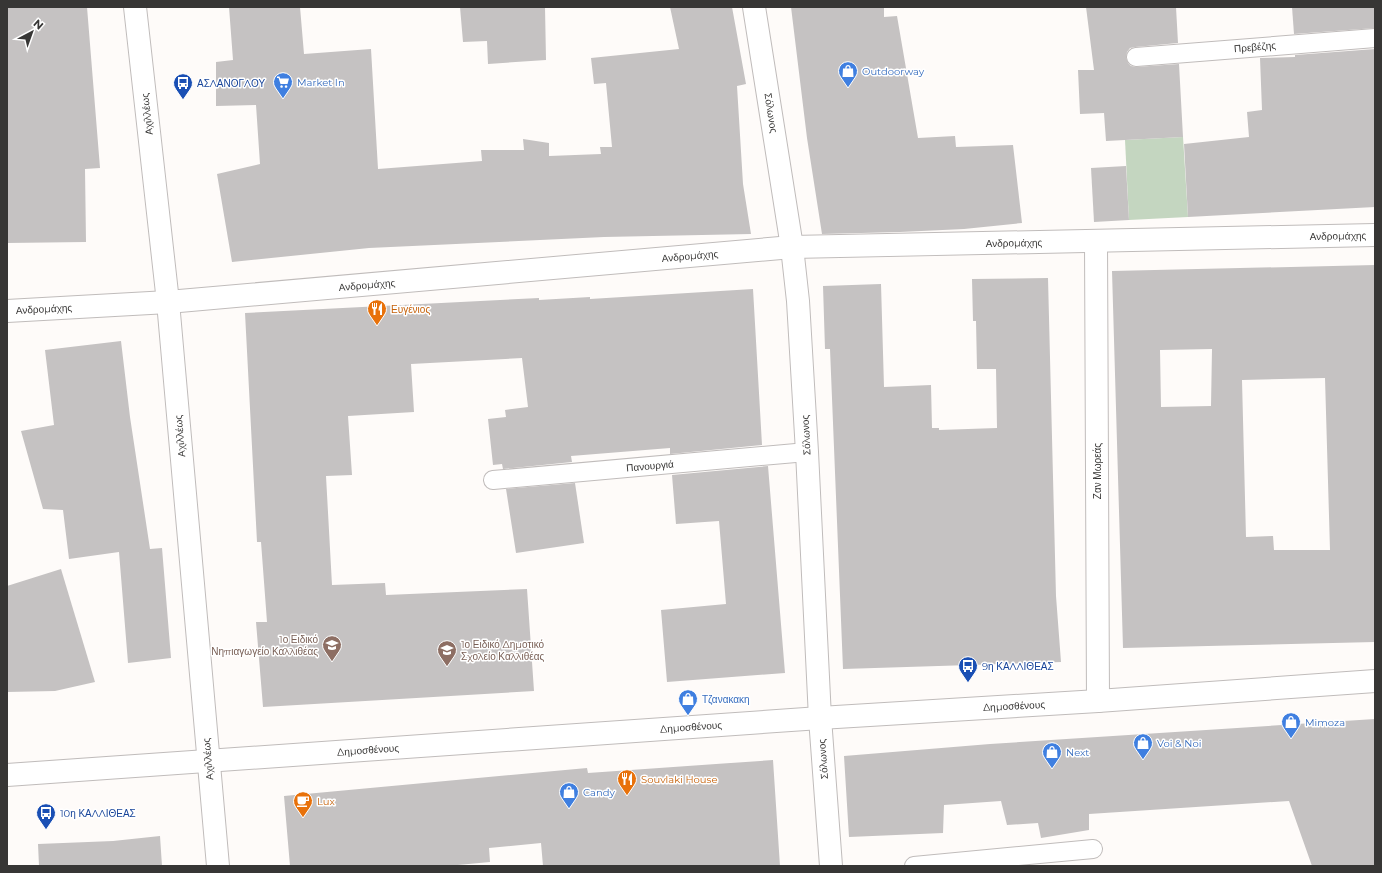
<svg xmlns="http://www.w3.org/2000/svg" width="1382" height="873" font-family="Montserrat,sans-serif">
<rect width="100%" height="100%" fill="#fefbf9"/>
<!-- green -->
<path fill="#c4d6c0" d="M1183,137L1188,217L1129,220L1125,140Z"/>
<!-- building -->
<g fill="#c5c2c2" fill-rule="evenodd">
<path d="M7,7H87L100,168L85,169L86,242L7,243Z"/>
<path d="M229,7H300L304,54L371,49L378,169L482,161L481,150H524L523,139L549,143V156L601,154L600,147H612L606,83L594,84L591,58L679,49L670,7H732L746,84L737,86L743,184L751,234L604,237L369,248L232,262L217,174L260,164L256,105L216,106V62L233,60Z"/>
<path d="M460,7H545L546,60L488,64L487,41L463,42Z"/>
<path d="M791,7H884V17L897,16L918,138L955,136L956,147L1013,145L1022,223L964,229L900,232L822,234L807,138Z"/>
<path d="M1086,7H1176L1178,43L1135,47L1130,48L1127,52L1126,57L1128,63L1131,66L1136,67L1179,64L1183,137L1106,141L1104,113L1080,114L1078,70H1094Z"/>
<path d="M1292,7H1375V28L1294,34Z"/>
<path d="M1375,49V207L1188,217L1184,144L1249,137L1247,112L1262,110L1260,58L1295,57V55Z"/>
<path d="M1126,166L1129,220L1094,222L1091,168Z"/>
<path d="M1375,265V642L1123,648L1112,271ZM1212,349L1211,406L1161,407L1160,350ZM1325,378L1330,550H1274L1273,536L1246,537L1242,380Z"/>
<path d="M1048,278L1056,596L1061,662L843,669L830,349H825L823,286L881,284L884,387L931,385L932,428H939V430L997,428L996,369H977L976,321H973L972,279Z"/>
<path d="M753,289L762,445L670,454V448L571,456L572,462L503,469L502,464L493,465L488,419L506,417L505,410L528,407L522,358L411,364L414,412L348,416L352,475L326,476L332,585L385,583L386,595L527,589L534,691L263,707L256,622H267L261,542H257L245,313L539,298V300L590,297V299Z"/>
<path d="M121,341L130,417L150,549L162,548L171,658L128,663L119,552L69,559L63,510L43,509L21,431L54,425L45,350Z"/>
<path d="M768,466L785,673L667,682L661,610L726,604L719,521L676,524L672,475Z"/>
<path d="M575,483L584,543L516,553L506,489Z"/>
<path d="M61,569L95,682L55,691L7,692V586Z"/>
<path d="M1375,719V866H1312L1289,801L1089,814V830L1041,838L1038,823L1007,825L1001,801L944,805L943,833L849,837L844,756L990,744Z"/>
<path d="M773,760L780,866H543L541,843L489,848L490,862L447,866H290L284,796L587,768L588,773Z"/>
<path d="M160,836L162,866H39L38,844L113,841Z"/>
</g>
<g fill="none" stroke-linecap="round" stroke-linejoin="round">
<!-- service casing -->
<g stroke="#c0bcbb" stroke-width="20">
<g id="service">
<path d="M1136,57L1375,38"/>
<path d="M493,480L807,452"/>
<path d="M914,866L1093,849"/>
</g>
</g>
<!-- pedestrian casing -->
<g stroke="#c0bcbb" stroke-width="24">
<path id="pedestrian" d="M1096,241L1098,701"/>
</g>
<!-- minor casing -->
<g stroke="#c0bcbb" stroke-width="24">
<g id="minor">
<path d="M135,7L168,302L218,866"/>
<path d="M754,7L792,247L798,301L807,452L820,718L831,866"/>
<path d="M7,311L168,302L792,247L1375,235"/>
</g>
</g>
<!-- tertiary casing -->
<g stroke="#c0bcbb" stroke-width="24">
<path id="tertiary" d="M7,775L820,718L1098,701L1375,681"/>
</g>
<!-- service -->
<use href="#service" stroke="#fff" stroke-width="18"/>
<!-- pedestrian -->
<use href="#pedestrian" stroke="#fff" stroke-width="22"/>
<!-- minor -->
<use href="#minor" stroke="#fff" stroke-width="22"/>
<!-- tertiary -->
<use href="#tertiary" stroke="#fff" stroke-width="22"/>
</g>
<!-- icons -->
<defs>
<g id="shop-pin" transform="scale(1)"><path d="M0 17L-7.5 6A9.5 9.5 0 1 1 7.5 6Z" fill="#3f7fe0" stroke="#fff"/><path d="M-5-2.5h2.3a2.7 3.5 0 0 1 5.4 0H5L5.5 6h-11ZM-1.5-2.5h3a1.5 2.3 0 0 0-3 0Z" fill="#fff"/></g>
<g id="supermarket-pin" transform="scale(1)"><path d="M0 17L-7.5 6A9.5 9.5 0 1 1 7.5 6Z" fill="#3f7fe0" stroke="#fff"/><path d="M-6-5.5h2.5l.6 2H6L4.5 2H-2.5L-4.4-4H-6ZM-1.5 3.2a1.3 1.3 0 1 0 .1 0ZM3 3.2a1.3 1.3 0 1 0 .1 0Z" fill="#fff"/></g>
<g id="bus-pin" transform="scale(1)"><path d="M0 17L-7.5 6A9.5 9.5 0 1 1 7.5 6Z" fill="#1a4fb4" stroke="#fff"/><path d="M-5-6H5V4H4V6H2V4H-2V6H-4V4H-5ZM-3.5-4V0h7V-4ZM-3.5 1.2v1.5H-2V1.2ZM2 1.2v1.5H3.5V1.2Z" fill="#fff"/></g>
<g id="restaurant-pin" transform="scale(1)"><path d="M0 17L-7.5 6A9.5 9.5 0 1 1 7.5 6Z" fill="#e8710a" stroke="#fff"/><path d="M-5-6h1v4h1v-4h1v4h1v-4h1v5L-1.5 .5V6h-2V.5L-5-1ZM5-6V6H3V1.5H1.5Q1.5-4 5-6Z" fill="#fff"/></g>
<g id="school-pin" transform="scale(1)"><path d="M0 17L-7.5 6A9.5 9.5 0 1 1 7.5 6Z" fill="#8d6e63" stroke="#fff"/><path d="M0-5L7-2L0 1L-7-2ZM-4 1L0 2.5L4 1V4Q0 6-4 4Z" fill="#fff"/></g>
<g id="cafe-pin" transform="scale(1)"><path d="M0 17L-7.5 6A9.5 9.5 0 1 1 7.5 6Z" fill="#e8710a" stroke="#fff"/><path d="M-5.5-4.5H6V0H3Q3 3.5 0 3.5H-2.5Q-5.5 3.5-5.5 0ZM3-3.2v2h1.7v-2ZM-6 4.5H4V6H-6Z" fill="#fff"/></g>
</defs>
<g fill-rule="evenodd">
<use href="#shop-pin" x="848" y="71"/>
<use href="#supermarket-pin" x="283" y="82"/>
<use href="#bus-pin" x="183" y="83"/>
<use href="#restaurant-pin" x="377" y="309"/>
<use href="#school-pin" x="332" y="645"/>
<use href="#school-pin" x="447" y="650"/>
<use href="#bus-pin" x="968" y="666"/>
<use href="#shop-pin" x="688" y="699"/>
<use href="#shop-pin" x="1291" y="722"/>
<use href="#shop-pin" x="1143" y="743"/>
<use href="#shop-pin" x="1052" y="752"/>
<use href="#restaurant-pin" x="627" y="779"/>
<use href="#shop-pin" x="569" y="792"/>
<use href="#cafe-pin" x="303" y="801"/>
<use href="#bus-pin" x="46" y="813"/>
</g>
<g text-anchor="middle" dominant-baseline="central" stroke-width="3" stroke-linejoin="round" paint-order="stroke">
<!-- street labels -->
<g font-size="10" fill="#373635" stroke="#fff">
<text transform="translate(1255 47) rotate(-5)">Πρεβέζης</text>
<text transform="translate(771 113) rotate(81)">Σόλωνος</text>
<text transform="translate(147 114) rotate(-96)">Αχιλλέως</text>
<text transform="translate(1338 236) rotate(-1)">Ανδρομάχης</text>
<text transform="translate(1014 243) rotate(-1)">Ανδρομάχης</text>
<text transform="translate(690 256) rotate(-5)">Ανδρομάχης</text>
<text transform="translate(367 285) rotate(-5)">Ανδρομάχης</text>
<text transform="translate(44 309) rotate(-3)">Ανδρομάχης</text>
<text transform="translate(806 435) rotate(-93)">Σόλωνος</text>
<text transform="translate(180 436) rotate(-95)">Αχιλλέως</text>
<text transform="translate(650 466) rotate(-5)">Πανουργιά</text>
<text transform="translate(1097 471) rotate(-90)">Ζαν Μωρεάς</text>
<text transform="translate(1014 706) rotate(-3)">Δημοσθένους</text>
<text transform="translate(691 727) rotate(-4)">Δημοσθένους</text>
<text transform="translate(368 750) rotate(-4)">Δημοσθένους</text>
<text transform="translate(208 759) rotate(-95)">Αχιλλέως</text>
<text transform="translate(823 759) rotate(-94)">Σόλωνος</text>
</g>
<!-- shop labels -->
<g font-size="10" fill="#366cbe" stroke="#fff" text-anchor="start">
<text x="862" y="71">Outdoorway</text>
<text x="297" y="82">Market In</text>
<text x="702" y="699">Τζανακακη</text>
<text x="1305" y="722">Mimoza</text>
<text x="1157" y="743">Voi &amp; Noi</text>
<text x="1066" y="752">Next</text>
<text x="583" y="792">Candy</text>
</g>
<!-- transit labels -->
<g font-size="10" fill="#164399" stroke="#fff" text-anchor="start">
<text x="197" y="83">ΑΣΛΑΝΟΓΛΟΥ</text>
<text x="982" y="666">9η ΚΑΛΛΙΘΕΑΣ</text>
<text x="60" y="813">10η ΚΑΛΛΙΘΕΑΣ</text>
</g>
<!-- food labels -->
<g font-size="10" fill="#c56008" stroke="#fff" text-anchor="start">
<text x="391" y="309">Ευγένιος</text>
<text x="641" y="779">Souvlaki House</text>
<text x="317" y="801">Lux</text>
</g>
<!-- education labels -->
<g font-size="10" fill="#785e54" stroke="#fff" text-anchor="end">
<text x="318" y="639">1ο Ειδικό<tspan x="318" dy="12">Νηπιαγωγείο Καλλιθέας</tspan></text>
<text x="461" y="644" text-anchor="start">1ο Ειδικό Δημοτικό<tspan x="461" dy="12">Σχολείο Καλλιθέας</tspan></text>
</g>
</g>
<!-- border -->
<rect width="1382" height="873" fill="none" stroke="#373635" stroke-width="16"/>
<!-- north arrow -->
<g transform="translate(32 32) rotate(41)" stroke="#ffffff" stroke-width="3" paint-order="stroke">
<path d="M0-3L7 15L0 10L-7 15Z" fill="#373635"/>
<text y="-6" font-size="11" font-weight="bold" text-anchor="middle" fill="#373635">N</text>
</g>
</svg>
